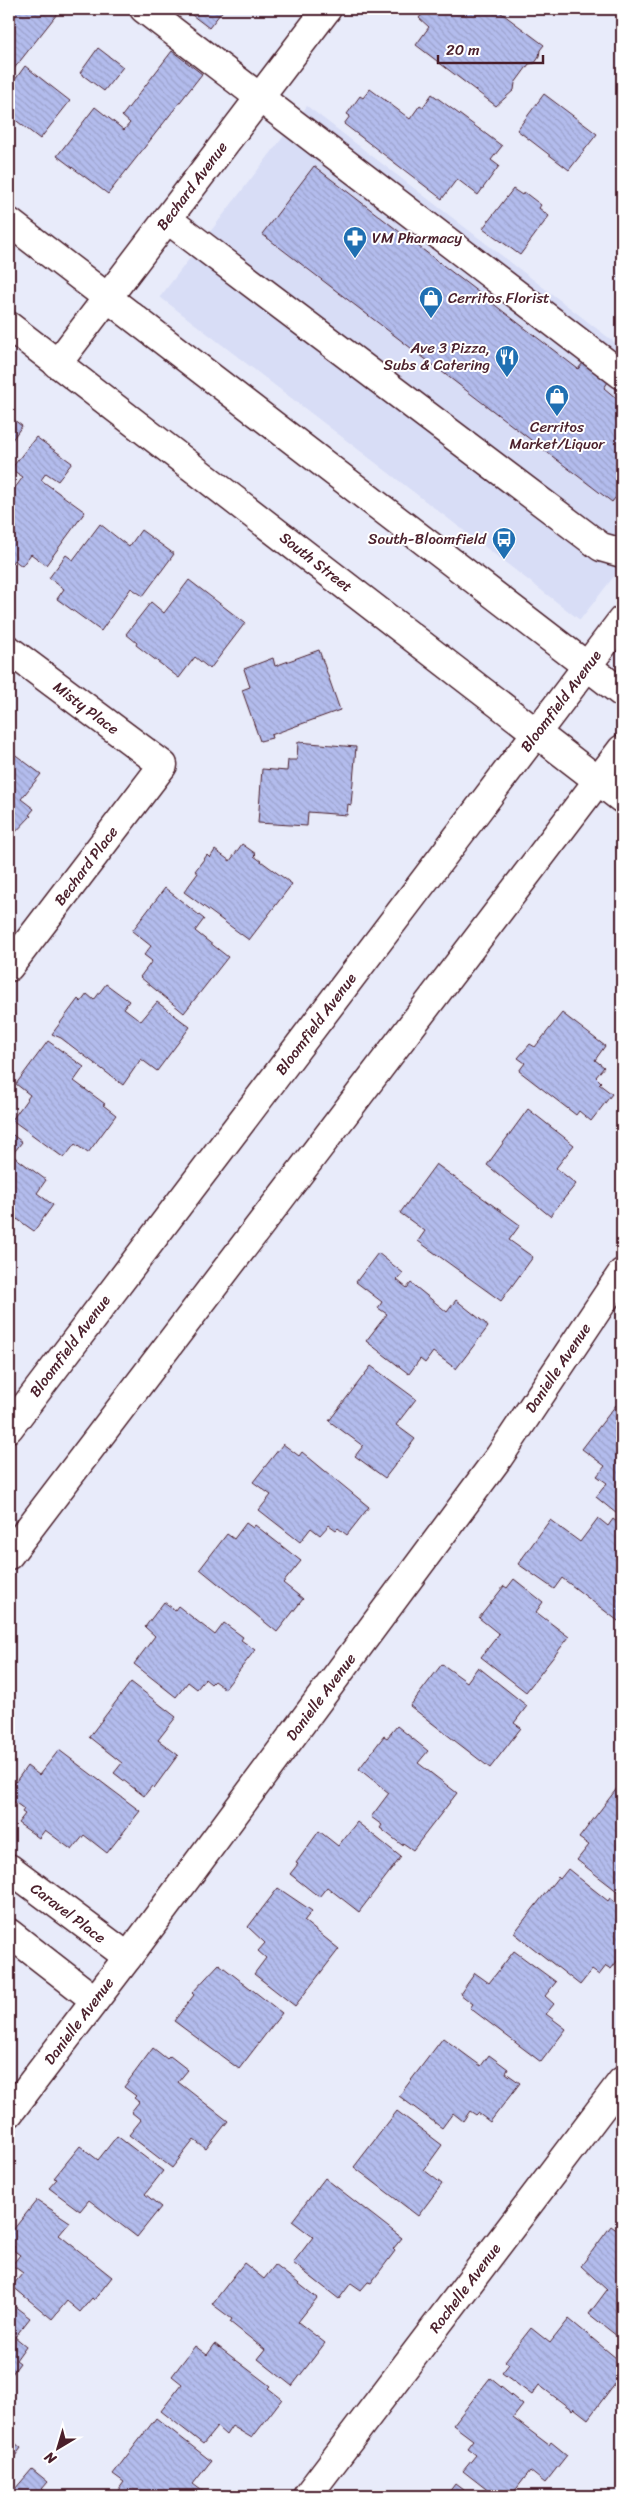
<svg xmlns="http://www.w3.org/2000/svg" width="631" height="2505" font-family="Sriracha,sans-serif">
<defs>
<pattern id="building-back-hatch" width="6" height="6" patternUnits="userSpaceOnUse" patternTransform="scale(1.25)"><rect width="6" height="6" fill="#b3bced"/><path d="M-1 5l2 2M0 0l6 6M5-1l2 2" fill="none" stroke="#9ba1cb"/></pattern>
</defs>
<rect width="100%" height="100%" fill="#e8ebfa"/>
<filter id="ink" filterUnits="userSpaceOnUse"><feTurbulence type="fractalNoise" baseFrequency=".02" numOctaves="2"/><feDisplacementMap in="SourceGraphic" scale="10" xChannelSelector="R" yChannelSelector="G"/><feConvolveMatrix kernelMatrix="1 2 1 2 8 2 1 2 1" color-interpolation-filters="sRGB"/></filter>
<g filter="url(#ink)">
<!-- built -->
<path fill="#d8ddf6" d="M307,106L622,348V566L580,620L160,297Z"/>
<!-- building -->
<g fill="url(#building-back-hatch)" stroke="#4a1f2b">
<path d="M9,9H61L9,75Z"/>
<path d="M184,9H224L209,28Z"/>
<path d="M426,9H496L544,45L540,50L539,57L535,63L529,64L515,83L514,90L496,106L416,45L429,27L419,18Z"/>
<path d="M98,48L123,67L104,91L80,73Z"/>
<path d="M172,51L202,74L108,194L57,156L95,107L124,130L130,123L122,116Z"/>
<path d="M25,66L70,101L40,139L13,118L10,121L9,119V88Z"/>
<path d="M370,89L410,119L420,105L423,107L432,94L502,146L491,160L499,166L478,195L457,179L442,199L344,124L350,116L347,114L360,96L363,98Z"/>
<path d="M544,94L597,134L569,170L517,130Z"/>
<path d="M314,166L578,369L583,363L608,382L604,388L622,403V489L612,502L262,234Z"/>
<path d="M513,189L522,195L524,192L541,205L539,208L549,216L520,255L483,228Z"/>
<path d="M9,416L22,426L9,444Z"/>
<path d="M36,437L72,463L58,481L46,473L41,480L85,512L46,565L31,554L22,566L14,560L12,563L9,561V496L23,477L11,469Z"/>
<path d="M100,524L129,547L141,530L174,554L143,596L131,588L101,631L57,599L64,589L49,578L66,555L73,560Z"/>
<path d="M189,580L245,623L210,669L195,657L179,678L136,645L137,643L126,634L151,602L164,613Z"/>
<path d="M319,650L340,710L271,735L272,738L260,741L242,690L250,687L244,669L273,658L275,666Z"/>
<path d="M298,742L356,747L351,805L348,804L347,815L308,812L307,826L258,823L262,769L287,771L288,760H297Z"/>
<path d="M9,750L41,774L21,799L34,809L29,815L31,816L9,839Z"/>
<path d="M242,844L256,854L254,856L292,884L249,940L184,892L198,873L195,871L207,855L210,858L215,850L230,861Z"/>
<path d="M165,888L204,919L195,931L228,957L184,1013L140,977L152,961L144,955L151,946L132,931Z"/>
<path d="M106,984L129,1001L124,1008L141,1021L157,1002L190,1027L157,1071L141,1059L123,1085L61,1038L52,1034L78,999L81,1002L87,994L94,1000Z"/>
<path d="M562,1013L605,1046L595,1060L604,1067L596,1077L601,1082L599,1084L612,1094L591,1121L579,1111L576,1115L519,1071L525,1063L518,1058L530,1044L535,1047Z"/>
<path d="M48,1041L84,1067L74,1081L105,1104L103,1105L116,1115L88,1153L75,1144L64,1158L12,1120L30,1095L16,1084Z"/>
<path d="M528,1109L574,1145L556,1168L576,1184L550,1216L487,1165Z"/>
<path d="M9,1132L22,1142L12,1155L46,1180L37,1193L53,1205L34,1231L17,1219L9,1229Z"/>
<path d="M436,1164L520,1225L509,1240L533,1257L501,1301L418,1241L425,1231L400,1213Z"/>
<path d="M378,1253L403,1273L397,1280L407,1288L411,1283L447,1312L456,1300L485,1323L488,1327L456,1369L433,1352L425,1363L420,1359L409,1374L366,1341L387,1314L378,1308L382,1302L356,1282Z"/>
<path d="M371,1366L416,1399L396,1425L415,1439L385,1478L355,1456L363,1446L329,1421Z"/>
<path d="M616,1405L622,1410V1518L596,1497L607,1483L597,1476L605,1466L582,1449Z"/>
<path d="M283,1444L299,1456L302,1452L369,1507L347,1535L338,1528L336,1530L329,1525L320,1535L311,1528L300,1542L259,1510L271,1495L253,1482Z"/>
<path d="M598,1518L608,1526L613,1519L622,1526L619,1534L622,1536V1624L562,1578L554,1589L518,1564L550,1520L580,1542Z"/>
<path d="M246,1523L253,1528L255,1525L301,1561L283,1583L303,1599L277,1632L200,1569L227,1534L234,1539Z"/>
<path d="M514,1579L543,1602L536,1612L569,1637L526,1692L481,1657L499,1634L479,1618L504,1586L507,1588Z"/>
<path d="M164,1602L175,1610L178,1606L215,1635L224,1623L243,1637L241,1640L255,1650L225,1689L214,1681L211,1684L205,1679L197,1689L188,1682L176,1697L134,1664L155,1636L145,1627Z"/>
<path d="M442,1664L467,1682L478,1667L527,1706L514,1723L521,1728L490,1768L410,1706Z"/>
<path d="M131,1682L176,1717L158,1740L178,1755L154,1788L152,1786L144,1796L114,1773L122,1763L89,1737Z"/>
<path d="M397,1726L428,1751L418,1763L457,1793L413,1850L403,1843L402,1845L380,1828L382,1825L371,1817L389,1793L359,1769L384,1736L387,1738Z"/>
<path d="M59,1750L140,1811L107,1853L84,1835L72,1850L45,1830L39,1838L18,1823L25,1814L22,1812L24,1809L9,1798V1791L27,1766L39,1775Z"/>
<path d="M618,1787L622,1790V1895L577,1860L589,1845L579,1838Z"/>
<path d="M357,1822L401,1857L359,1912L327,1887L319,1897L290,1874L298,1864L296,1863L319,1831L338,1846Z"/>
<path d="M568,1869L608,1901L610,1898L622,1908V1955L611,1969L606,1966L599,1975L592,1970L580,1985L514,1933L558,1877L560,1879Z"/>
<path d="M278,1888L312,1911L304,1921L339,1949L295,2006L254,1974L266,1958L258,1951L265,1943L248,1927Z"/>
<path d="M514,1951L556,1982L545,1996L554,2004L546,2014L566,2029L541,2062L470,2008L473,2004L460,1994L475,1973L489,1983Z"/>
<path d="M219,1964L282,2013L239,2069L174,2021L194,1995L192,1993Z"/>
<path d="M443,2038L481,2066L489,2055L508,2069L506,2073L520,2083L490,2122L478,2113L476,2115L470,2111L463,2121L453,2113L442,2128L399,2096Z"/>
<path d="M153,2048L167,2059L170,2056L188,2070L178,2082L228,2121L206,2149L194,2140L172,2168L129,2135L141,2120L131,2112L139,2102L134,2098L136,2096L124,2087Z"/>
<path d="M397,2111L442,2145L424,2170L442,2184L418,2216L354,2167Z"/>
<path d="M117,2136L163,2171L145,2194L161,2207L137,2237L89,2200L80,2211L49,2188L57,2179L54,2178L80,2146L98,2160Z"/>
<path d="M325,2178L402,2238L393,2249L395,2251L371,2283L368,2282L361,2290L351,2283L339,2299L293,2263L313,2237L292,2221Z"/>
<path d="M37,2200L70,2222L59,2235L112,2277L94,2300L92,2298L80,2312L67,2301L52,2319L12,2286L23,2273L12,2265L20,2255L13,2250L15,2247L9,2242V2235Z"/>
<path d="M611,2226L622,2234V2340L589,2314L607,2290L581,2266Z"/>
<path d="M244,2263L264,2279L275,2265L317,2298L298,2322L325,2343L292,2386L258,2359L265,2350L230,2322L232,2319L212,2304Z"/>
<path d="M9,2302L30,2318L15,2337L26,2346L16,2360L20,2363L9,2378Z"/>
<path d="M569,2319L622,2363V2374L588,2419L574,2408L572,2410L539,2385L532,2395L502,2373L509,2364L505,2361L531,2328L550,2343Z"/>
<path d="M215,2344L270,2386L268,2388L282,2399L252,2438L232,2426L226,2435L217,2427L203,2444L161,2411L182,2384L172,2376L195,2346L207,2355Z"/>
<path d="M490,2378L523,2405L513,2418L549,2445L551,2442L567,2455L545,2483L530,2471L511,2496H495L463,2471L476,2455L467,2448L473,2440L453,2425Z"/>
<path d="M156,2418L211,2461L193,2484L209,2496H120L116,2493L124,2482L113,2474Z"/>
<path d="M9,2438L21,2448L9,2464Z"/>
<path d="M32,2469L48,2482L42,2489L52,2496H9Z"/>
<path d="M455,2484L471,2496H446Z"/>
</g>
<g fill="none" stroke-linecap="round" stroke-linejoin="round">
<!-- minor casing -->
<g stroke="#4a1f2b" stroke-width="31">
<g id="minor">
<path d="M144,9L622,375"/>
<path d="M167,219L601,547L622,553"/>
<path d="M57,364L327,9"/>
<path d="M9,650L163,765L9,967"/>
<path d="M9,1428L622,620"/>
<path d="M9,1555L622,749"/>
<path d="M9,1868L128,1957"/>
<path d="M9,1933L95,2000"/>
<path d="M9,2113L128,1957L499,1457L622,1273"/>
<path d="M307,2496L622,2081"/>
</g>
</g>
<!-- major casing -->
<g stroke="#4a1f2b" stroke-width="31">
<g id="major">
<path d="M9,222L622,693"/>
<path d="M9,326L622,799"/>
</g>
</g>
<!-- minor -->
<use href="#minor" stroke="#fff" stroke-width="28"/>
<!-- major -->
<use href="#major" stroke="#fff" stroke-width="28"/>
</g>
</g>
<!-- icons -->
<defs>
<g id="pharmacy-pin" transform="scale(1.25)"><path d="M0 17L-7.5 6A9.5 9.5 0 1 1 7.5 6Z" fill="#1f6fb2" stroke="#fff"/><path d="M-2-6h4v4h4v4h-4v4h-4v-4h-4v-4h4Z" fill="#fff"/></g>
<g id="shop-pin" transform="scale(1.25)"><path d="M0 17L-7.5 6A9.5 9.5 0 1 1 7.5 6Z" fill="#1f6fb2" stroke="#fff"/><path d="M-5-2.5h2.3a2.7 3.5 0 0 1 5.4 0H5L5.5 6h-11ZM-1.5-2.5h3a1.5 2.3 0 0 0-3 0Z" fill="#fff"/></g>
<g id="restaurant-pin" transform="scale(1.25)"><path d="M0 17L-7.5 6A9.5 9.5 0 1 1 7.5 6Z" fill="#1f6fb2" stroke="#fff"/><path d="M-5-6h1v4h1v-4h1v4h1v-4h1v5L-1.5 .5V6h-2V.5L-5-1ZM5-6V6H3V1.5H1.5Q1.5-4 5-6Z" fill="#fff"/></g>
<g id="bus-pin" transform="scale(1.25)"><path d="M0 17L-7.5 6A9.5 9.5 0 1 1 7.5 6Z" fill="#1f6fb2" stroke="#fff"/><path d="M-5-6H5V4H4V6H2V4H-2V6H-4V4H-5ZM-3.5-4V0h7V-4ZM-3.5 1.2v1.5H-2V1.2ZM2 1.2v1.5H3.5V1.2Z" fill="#fff"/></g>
</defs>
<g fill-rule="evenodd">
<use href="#pharmacy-pin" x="355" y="238"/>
<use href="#shop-pin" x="431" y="298"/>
<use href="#restaurant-pin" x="507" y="357"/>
<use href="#shop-pin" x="557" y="396"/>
<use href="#bus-pin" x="504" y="539"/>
</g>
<g text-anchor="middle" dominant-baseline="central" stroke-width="4" stroke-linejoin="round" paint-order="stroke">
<!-- street labels -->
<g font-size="15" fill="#4a1f2b" stroke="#fff">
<text transform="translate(192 186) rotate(-53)">Bechard Avenue</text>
<text transform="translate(316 562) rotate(38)">South Street</text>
<text transform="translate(561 701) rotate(-53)">Bloomfield Avenue</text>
<text transform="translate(86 708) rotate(37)">Misty Place</text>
<text transform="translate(86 866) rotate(-53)">Bechard Place</text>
<text transform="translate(316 1024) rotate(-53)">Bloomfield Avenue</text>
<text transform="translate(70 1346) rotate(-53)">Bloomfield Avenue</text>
<text transform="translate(558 1368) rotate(-56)">Danielle Avenue</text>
<text transform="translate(321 1697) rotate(-53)">Danielle Avenue</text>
<text transform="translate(68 1913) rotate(37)">Caravel Place</text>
<text transform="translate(79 2021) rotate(-53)">Danielle Avenue</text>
<text transform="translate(465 2288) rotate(-53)">Rochelle Avenue</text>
</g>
<!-- poi labels -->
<g font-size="15" fill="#4a1f2b" stroke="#fff" text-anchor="start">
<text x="372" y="238">VM Pharmacy</text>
<text x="448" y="298">Cerritos Florist</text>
<text x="490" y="348" text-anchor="end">Ave 3 Pizza,<tspan x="490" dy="17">Subs &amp; Catering</tspan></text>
<text x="557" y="427" text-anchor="middle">Cerritos<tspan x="557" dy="17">Market/Liquor</tspan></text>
<text x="486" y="539" text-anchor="end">South-Bloomfield</text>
</g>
</g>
<!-- margin -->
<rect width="631" height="2505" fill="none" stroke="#fff" stroke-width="30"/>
<rect x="15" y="15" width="601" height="2475" fill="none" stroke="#4a1f2b" stroke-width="2" filter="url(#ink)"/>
<!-- north arrow -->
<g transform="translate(58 2448) rotate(218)" stroke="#ffffff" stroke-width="4" paint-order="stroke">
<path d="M0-4L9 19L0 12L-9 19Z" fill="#4a1f2b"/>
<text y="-8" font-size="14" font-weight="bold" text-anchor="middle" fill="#4a1f2b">N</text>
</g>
<!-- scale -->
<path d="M438 55v8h105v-8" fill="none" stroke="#4a1f2b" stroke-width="2.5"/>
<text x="446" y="55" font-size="15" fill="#4a1f2b" stroke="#ffffff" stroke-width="4" paint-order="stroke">20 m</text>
</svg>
